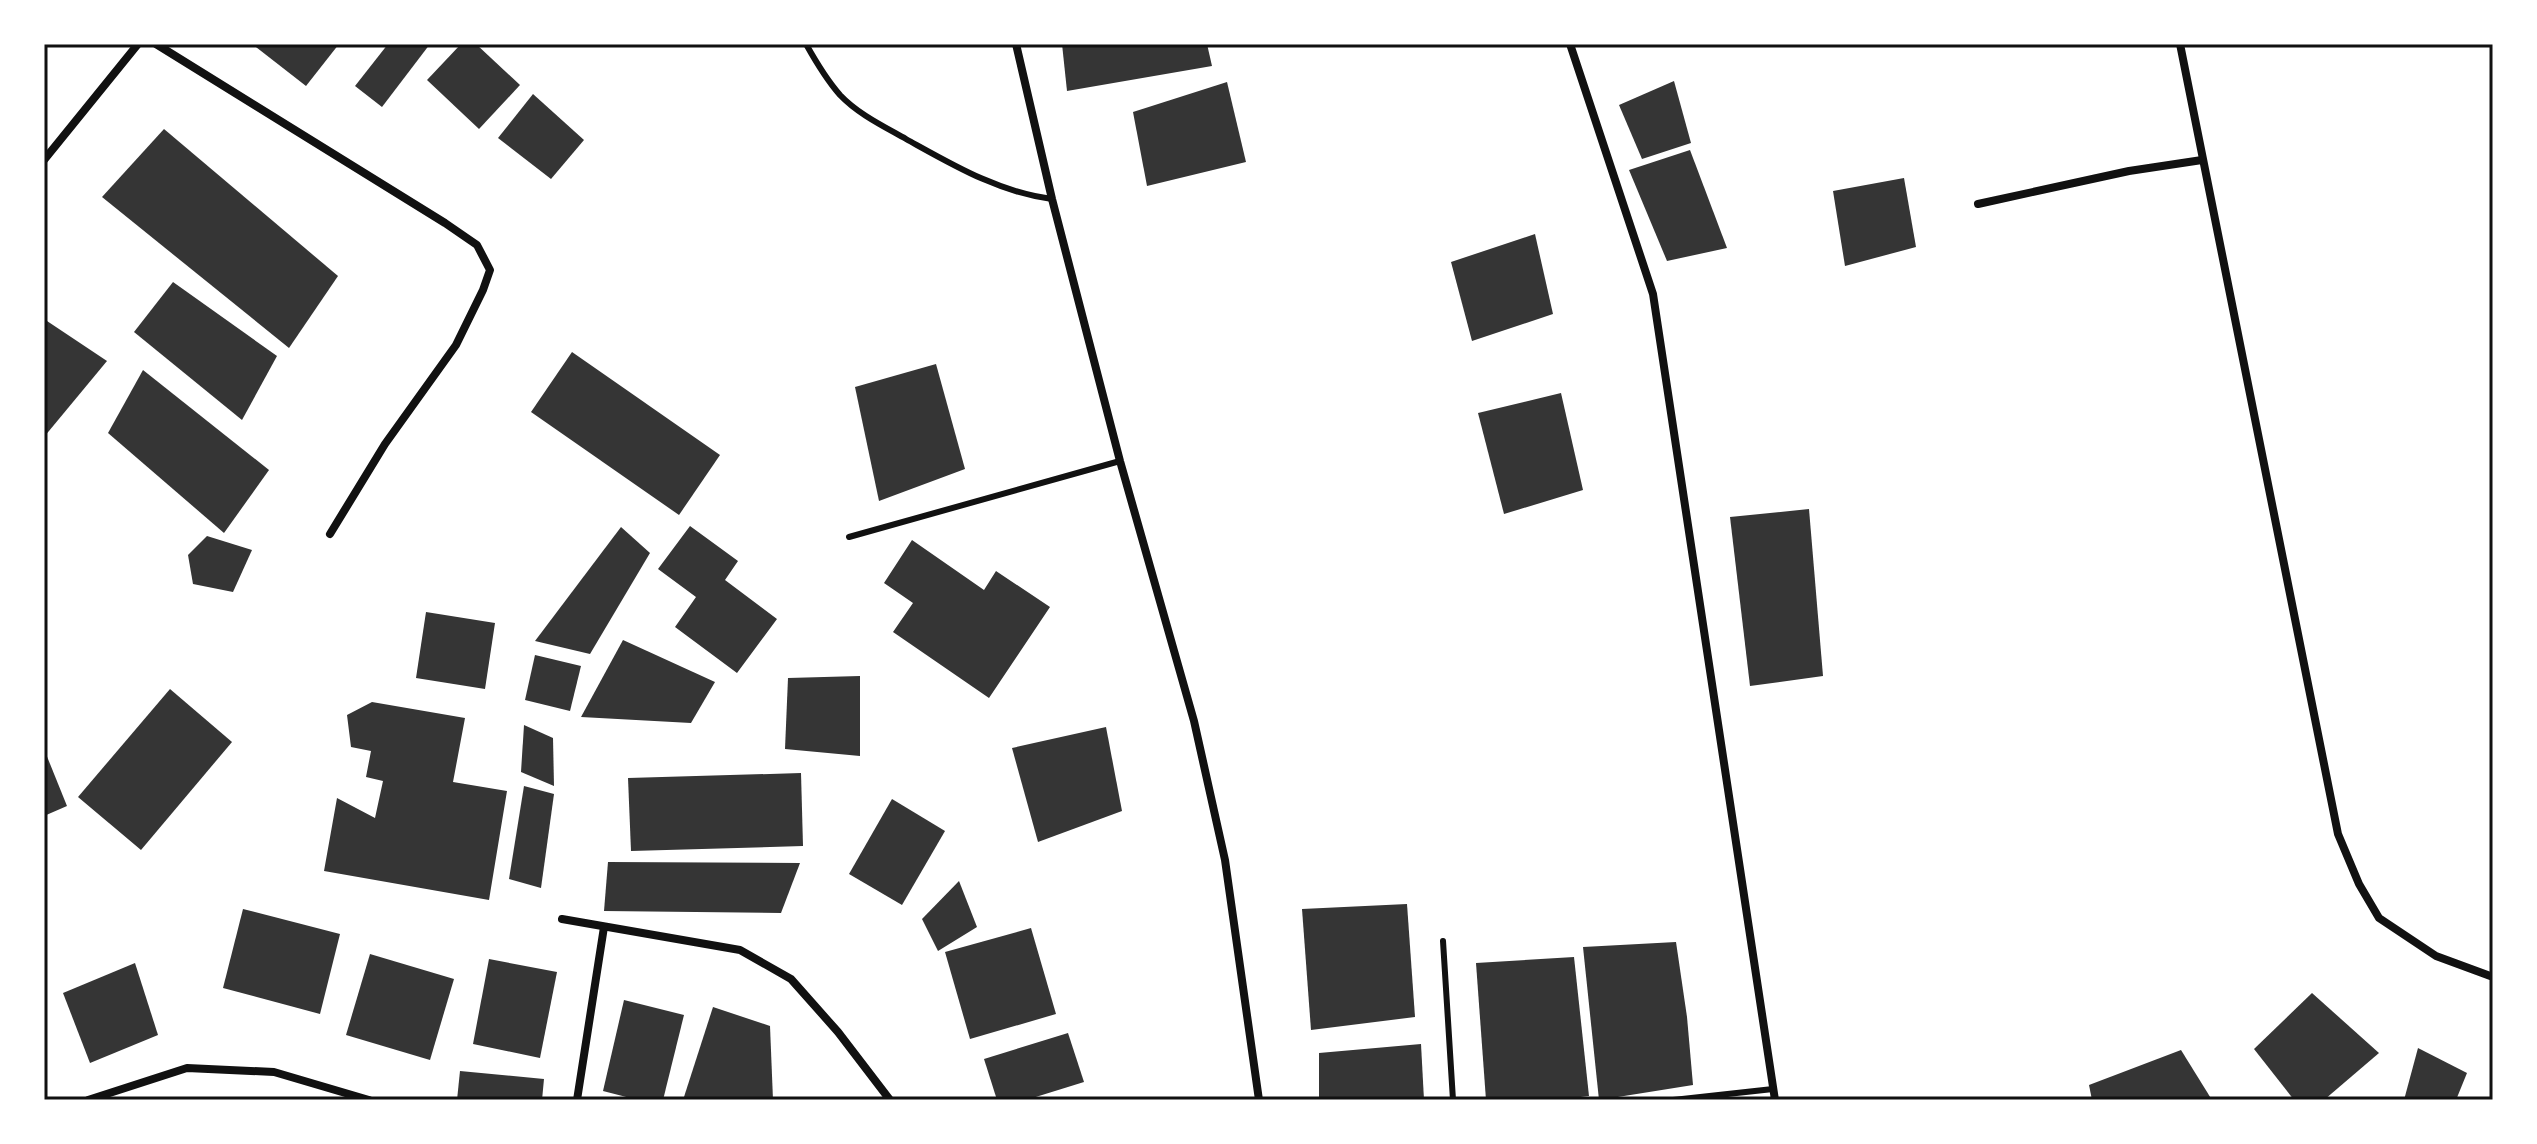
<svg xmlns="http://www.w3.org/2000/svg" width="2537" height="1144" font-family="Commissioner,sans-serif">
<rect width="100%" height="100%" fill="#fff"/>
<!-- building -->
<g fill="#353535">
<path d="M252,44H339L306,86Z"/>
<path d="M388,44H430L382,107L355,86Z"/>
<path d="M461,44H476L520,85L479,129L427,80Z"/>
<path d="M1062,44H1207L1212,66L1067,91Z"/>
<path d="M1674,81L1691,143L1642,159L1619,105Z"/>
<path d="M1227,82L1246,162L1147,186L1133,112Z"/>
<path d="M533,94L584,140L551,179L498,138Z"/>
<path d="M164,129L338,276L289,348L102,197Z"/>
<path d="M1690,150L1727,248L1667,261L1629,170Z"/>
<path d="M1904,178L1916,247L1845,266L1833,191Z"/>
<path d="M1535,234L1553,314L1472,341L1451,262Z"/>
<path d="M173,282L277,356L242,420L134,332Z"/>
<path d="M44,319L107,361L44,437Z"/>
<path d="M572,352L720,455L679,515L531,412Z"/>
<path d="M936,364L965,469L879,501L855,387Z"/>
<path d="M143,370L269,470L224,533L108,433Z"/>
<path d="M1561,393L1583,490L1504,514L1478,413Z"/>
<path d="M1809,509L1823,676L1750,686L1730,517Z"/>
<path d="M690,526L738,561L725,580L777,619L737,673L675,627L696,597L658,569Z"/>
<path d="M621,527L650,553L590,654L535,641Z"/>
<path d="M207,536L252,550L233,592L193,584L188,555Z"/>
<path d="M912,540L984,590L996,571L1050,607L989,698L893,632L913,603L884,583Z"/>
<path d="M426,612L495,623L485,689L416,678Z"/>
<path d="M623,640L715,682L691,723L581,717Z"/>
<path d="M535,655L581,666L570,711L525,700Z"/>
<path d="M860,676V756L785,749L788,678Z"/>
<path d="M170,689L232,742L141,850L78,797Z"/>
<path d="M372,702L465,718L453,782L507,791L489,900L324,871L337,798L375,818L383,781L366,777L371,751L351,747L347,715Z"/>
<path d="M524,725L553,738L554,786L521,772Z"/>
<path d="M1106,727L1122,811L1038,842L1012,748Z"/>
<path d="M44,749L67,806L44,816Z"/>
<path d="M801,773L803,846L631,851L628,778Z"/>
<path d="M524,786L554,794L541,888L509,879Z"/>
<path d="M892,799L945,831L902,905L849,874Z"/>
<path d="M608,862L800,863L781,913L604,911Z"/>
<path d="M959,881L977,927L938,951L922,919Z"/>
<path d="M1407,904L1415,1017L1311,1030L1302,909Z"/>
<path d="M243,909L340,934L320,1014L223,988Z"/>
<path d="M1031,928L1056,1014L970,1039L945,952Z"/>
<path d="M1676,942L1687,1017L1693,1085L1599,1100L1583,947Z"/>
<path d="M370,954L454,979L430,1060L346,1035Z"/>
<path d="M1574,957L1589,1096L1555,1100H1486L1476,963Z"/>
<path d="M489,959L557,972L540,1058L473,1044Z"/>
<path d="M135,963L158,1035L90,1063L63,993Z"/>
<path d="M2312,993L2379,1053L2324,1100H2294L2254,1049Z"/>
<path d="M624,1000L684,1015L663,1100H638L603,1091Z"/>
<path d="M713,1007L770,1026L773,1100H683Z"/>
<path d="M1068,1033L1084,1082L1026,1100H997L984,1059Z"/>
<path d="M1421,1044L1424,1100H1319V1053Z"/>
<path d="M2418,1048L2467,1073L2456,1100H2404Z"/>
<path d="M2181,1050L2212,1100H2092L2089,1085Z"/>
<path d="M460,1071L544,1079L542,1100H457Z"/>
</g>
<g fill="none" stroke-linecap="round" stroke-linejoin="round">
<!-- service -->
<g stroke="#111" stroke-width="6">
<path d="M806,44C816,62 826,79 840,95C858,114 883,126 906,139C953,165 998,192 1052,199"/>
<path d="M849,537L1120,461"/>
<path d="M1443,941L1453,1100"/>
<path d="M1673,1100L1773,1089"/>
</g>
<!-- minor -->
<g stroke="#111" stroke-width="8">
<path d="M156,44L445,223L477,245L490,270L483,290L456,345L385,444L330,534"/>
<path d="M1016,44L1052,199L1120,461L1194,721L1225,860L1259,1100"/>
<path d="M1570,44L1653,294L1775,1100"/>
<path d="M2180,44L2338,834L2359,884L2379,918L2436,956L2493,977"/>
<path d="M44,160L138,44"/>
<path d="M1978,204L2129,171L2202,160"/>
<path d="M562,919L740,950L791,979L838,1032L890,1100"/>
<path d="M88,1100L187,1068L274,1072L369,1100"/>
<path d="M577,1100L604,927"/>
</g>
</g>
<!-- border -->
<rect width="2537" height="1144" fill="none" stroke="#ffffff" stroke-width="92"/>
<rect x="46" y="46" width="2445" height="1052" fill="none" stroke="#111" stroke-width="3"/>
</svg>
